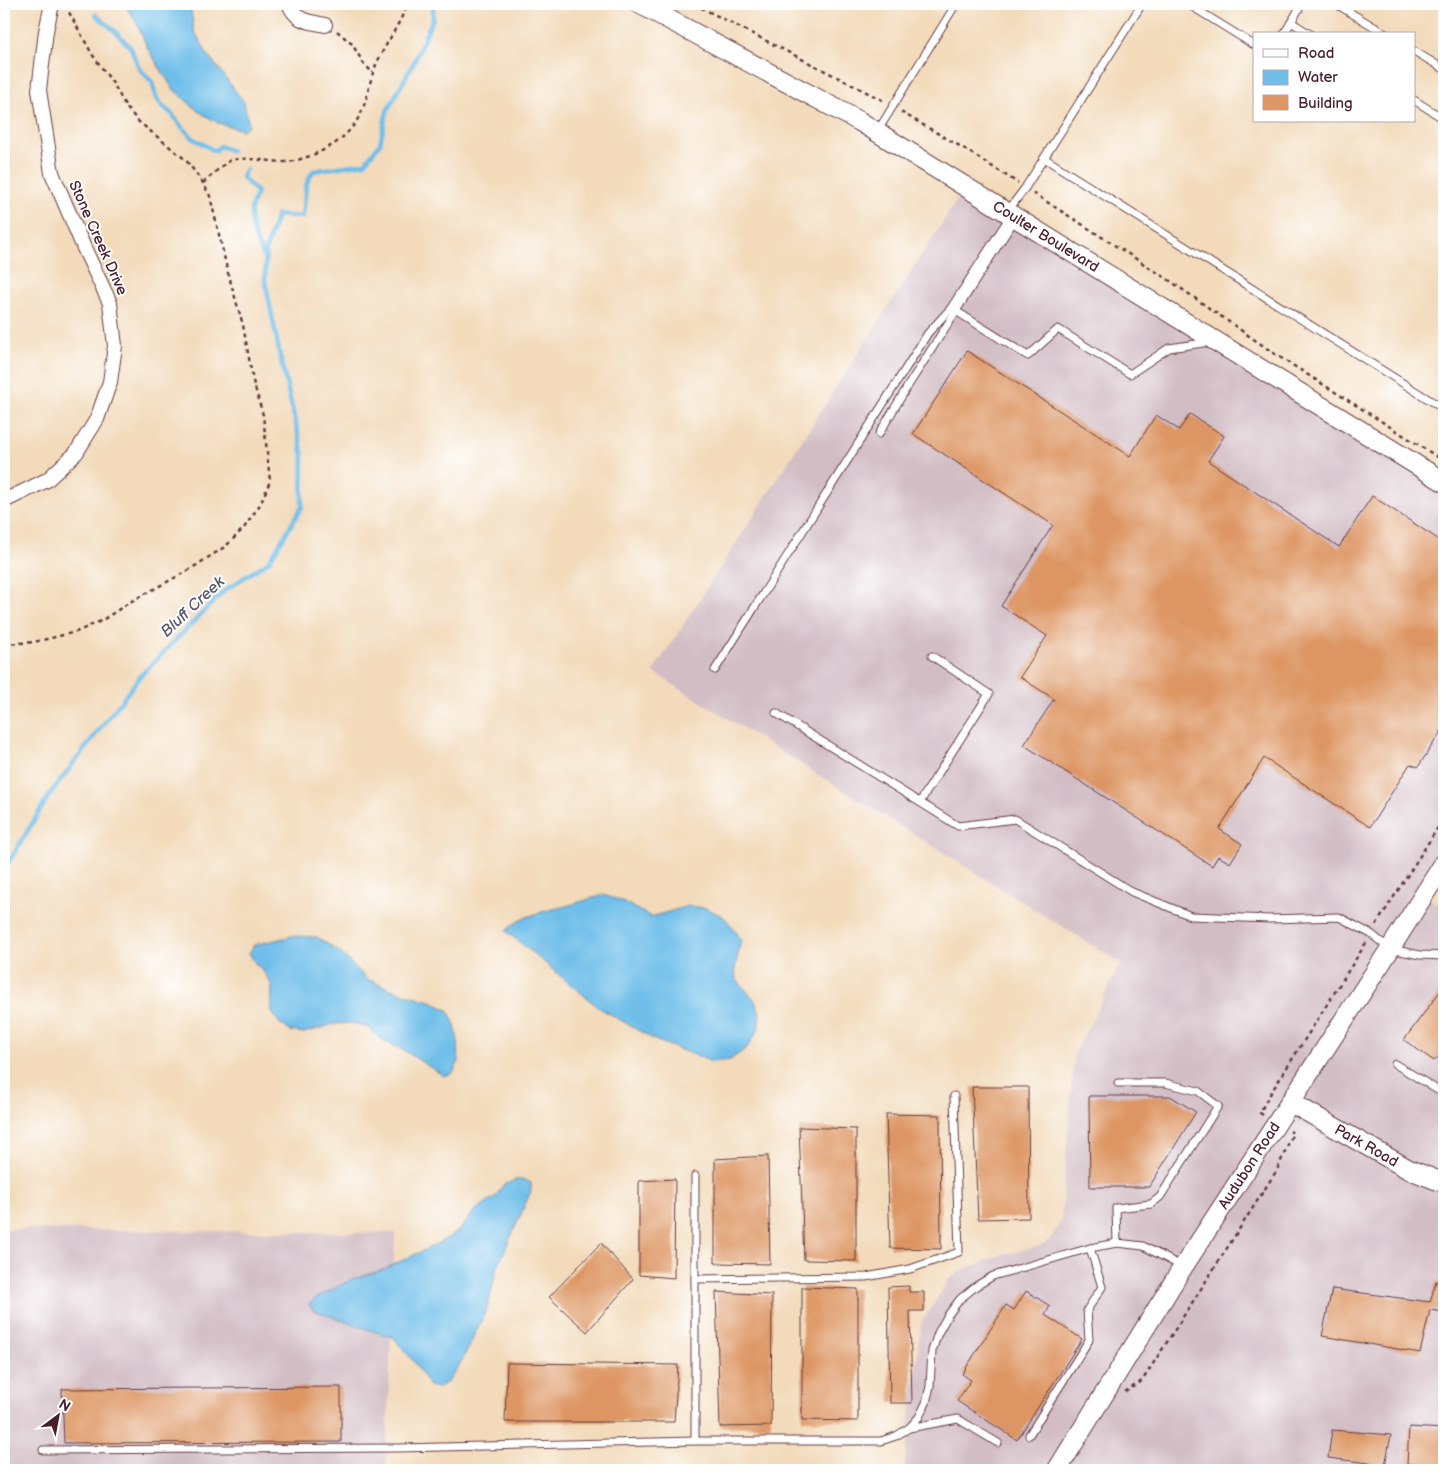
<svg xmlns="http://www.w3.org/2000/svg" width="1448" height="1474" font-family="'Balsamiq Sans',sans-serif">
<rect width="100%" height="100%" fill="#fff"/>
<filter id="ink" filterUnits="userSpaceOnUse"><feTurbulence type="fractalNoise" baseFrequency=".02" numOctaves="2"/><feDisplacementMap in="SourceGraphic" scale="10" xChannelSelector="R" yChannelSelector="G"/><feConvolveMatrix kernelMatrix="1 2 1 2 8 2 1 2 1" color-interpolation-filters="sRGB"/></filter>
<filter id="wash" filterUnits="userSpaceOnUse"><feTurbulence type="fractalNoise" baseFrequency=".0096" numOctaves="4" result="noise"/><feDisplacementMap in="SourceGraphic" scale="20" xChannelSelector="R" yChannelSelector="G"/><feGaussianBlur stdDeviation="1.12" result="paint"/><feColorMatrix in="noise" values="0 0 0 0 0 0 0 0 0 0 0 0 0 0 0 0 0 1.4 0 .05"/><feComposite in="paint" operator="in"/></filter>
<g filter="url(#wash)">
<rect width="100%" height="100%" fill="#f2daba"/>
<!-- industrial -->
<g fill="#d2bdc5">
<path d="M966,186L1444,483V863L1424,895L1444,908V1470H904L921,1323L950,1278L964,1269L1001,1255L1040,1246L1049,1240L1054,1233L1061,1220L1074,1055L1121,963L653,672Z"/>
<path d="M4,1229L395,1233L386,1470H4Z"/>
</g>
<!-- water -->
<g fill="#6ebee9" stroke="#5c6e8a">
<path d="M124,4H190L194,30L206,52L244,102L249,125L242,130L218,123L198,111L173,89L148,49L135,20Z"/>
<path d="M603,895L622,901L651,917L688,906L706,908L724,917L736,931L741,941L735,968L736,979L754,999L760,1013L758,1030L747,1048L730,1060L712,1062L655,1040L598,1007L506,931C523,913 550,911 573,904C583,901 593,898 603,895Z"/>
<path d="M292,936L317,937L341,953L367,979L399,992L431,1001L448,1010L455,1025L458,1041L459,1061L453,1073L444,1076L403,1050L380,1039L369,1028L352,1023L334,1024L304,1033L290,1031L280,1024L271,1011L272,986L263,971L255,963L249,953L254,945Z"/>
<path d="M516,1180H525L531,1183V1191L497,1268L488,1306L463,1359L448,1382L438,1388L429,1386L414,1362L393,1337L375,1332L313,1310L309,1304L315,1299L350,1280L382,1270L439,1243L460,1230L474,1211L496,1196L503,1185Z"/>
</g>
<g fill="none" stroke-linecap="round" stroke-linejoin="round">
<!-- stream -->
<g stroke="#6ebee9" stroke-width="4.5">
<path d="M96,15L115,31L131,48L139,68L152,82L156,97L163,107L171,113L181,126L194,139L215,151L220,146L232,151"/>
<path d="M246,169L242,177L257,192C255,198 251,205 251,211C249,228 258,245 265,259"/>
<path d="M4,870L50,794L142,674L224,591L269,561L302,507L303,455L280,356L265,280L266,249L277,215L303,217L306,185L313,171L365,163L380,143L387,111L414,62L433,18V4"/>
</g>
</g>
<g id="blocks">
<!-- building -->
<g fill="#dd9664">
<path d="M967,351L1130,456L1156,415L1179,430L1190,414L1224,436L1208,461L1339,547L1372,496L1444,543V727L1418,767L1410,764L1370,827L1264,758L1219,829L1242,844L1230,863L1218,856L1212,866L1024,745L1054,699L1020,677L1047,636L1001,606L1053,525L913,434Z"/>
<path d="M1444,986V1057L1441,1055L1434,1061L1404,1040Z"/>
<path d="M972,1087H1028L1029,1218L978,1219Z"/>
<path d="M1089,1096H1170L1196,1112L1149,1187H1090Z"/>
<path d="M886,1114L940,1115L941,1249L890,1248Z"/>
<path d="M799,1127L856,1129V1261L804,1260Z"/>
<path d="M768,1156L770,1264L715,1263V1159Z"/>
<path d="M675,1179L674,1278L639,1275V1181Z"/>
<path d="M601,1243L633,1279L587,1332L549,1297Z"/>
<path d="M1436,1281L1444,1283V1312L1430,1310L1420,1353L1322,1336L1332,1289L1430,1302Z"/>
<path d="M909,1286V1292H924V1311H910L912,1403H890L888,1287Z"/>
<path d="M802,1287L858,1289V1421L802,1420Z"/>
<path d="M1026,1291L1050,1306L1045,1315L1082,1339L1017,1440L957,1401L971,1380L962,1374L1006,1305L1014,1310Z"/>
<path d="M716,1292L772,1295L771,1426L720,1427Z"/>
<path d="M507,1363L678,1365L674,1422H505Z"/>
<path d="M341,1387V1442L64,1443L62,1389Z"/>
<path d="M1409,1427L1444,1429V1466L1407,1464Z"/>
<path d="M1332,1430L1391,1435L1385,1465L1328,1458Z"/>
</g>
</g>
</g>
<g filter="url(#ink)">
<use href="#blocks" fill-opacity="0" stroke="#633b40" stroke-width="1"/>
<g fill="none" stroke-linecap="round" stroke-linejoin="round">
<!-- lane casing -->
<g stroke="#633b40" stroke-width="9">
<g id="lane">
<path d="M1188,4L1254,45"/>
<path d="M1336,4L1386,34"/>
<path d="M1291,22L1310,34"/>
<path d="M1284,34L1302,4"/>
<path d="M1414,51L1444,69"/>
<path d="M1414,100L1444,119"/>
<path d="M877,132L956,4"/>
<path d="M1044,158L1444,409"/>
<path d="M1007,212L1025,188L1142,4"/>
<path d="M1011,215L951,308L1028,356L1058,329L1130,374L1169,348L1210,342"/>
<path d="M879,434L906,389L1015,219"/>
<path d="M715,670L928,333L951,308"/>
<path d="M776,713L958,826L1015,819L1132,892L1191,916L1270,919L1339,917L1371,934L1390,949L1420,955L1444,956"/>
<path d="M920,802L989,694L932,656"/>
<path d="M1395,1064L1444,1094"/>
<path d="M695,1176V1441"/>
<path d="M1117,1243L1116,1208L1151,1204L1160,1197L1218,1106L1198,1091L1165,1083H1118"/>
<path d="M695,1279L866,1277L910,1269L959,1252L954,1096"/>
<path d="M909,1428L958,1419L998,1443"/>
<path d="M1029,1435L1089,1340L1087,1310L1102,1287L1090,1248"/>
<path d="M43,1450L399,1448L695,1441H881L896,1436L909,1428L919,1417L926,1403L930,1386L932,1351L938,1333L948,1315L960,1299L976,1286L993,1276L1090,1248L1117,1243L1143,1246L1181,1266"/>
</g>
</g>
<!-- street casing -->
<g stroke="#633b40" stroke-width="16">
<g id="street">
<path d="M289,4C297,22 307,21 325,25"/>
<path d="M4,501L47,480L76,453L97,419L110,382L115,346L110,303L84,248L52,173L39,90L46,31L52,4"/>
</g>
</g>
<!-- secondary casing -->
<g stroke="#633b40" stroke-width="21">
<g id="secondary">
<path id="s1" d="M640,4L859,121L1444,482"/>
<path id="s2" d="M1290,1102L1408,1169L1444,1183"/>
<path id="s3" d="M1057,1470L1183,1267L1390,949L1444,863"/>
</g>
</g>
<!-- path -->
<g stroke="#633b40" stroke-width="2.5" stroke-dasharray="4 4" stroke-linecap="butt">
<path d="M694,4L884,101"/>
<path d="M337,31L352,44L364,64L373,73"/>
<path d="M901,112L963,148L1018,183"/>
<path d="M203,183C211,176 220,167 229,161C240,155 275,163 290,162C295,161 300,159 304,158C328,150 348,138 360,115C368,99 369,81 376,65C385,44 400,25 407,4"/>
<path d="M1033,193L1166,278L1275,354L1444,461"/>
<path d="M4,644L34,642L76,632L101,621L130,602L189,570L226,546L244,528L261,503L270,481L263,415L253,381L243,325L228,273L210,196L203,183L186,160L139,122L126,107L114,85L92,54L66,7"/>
<path d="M1376,925L1444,818"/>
<path d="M1263,1115L1260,1113L1265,1102L1366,943"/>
<path d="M1125,1392L1142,1381L1277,1170L1293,1133L1290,1131"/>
</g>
<!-- lane -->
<use href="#lane" stroke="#fff" stroke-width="7"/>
<!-- street -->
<use href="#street" stroke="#fff" stroke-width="14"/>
<!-- secondary -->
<use href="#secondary" stroke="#fff" stroke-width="19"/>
</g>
</g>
<g text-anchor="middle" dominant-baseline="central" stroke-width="4" stroke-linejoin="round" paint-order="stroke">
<!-- street labels -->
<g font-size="15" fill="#4a1f2b" stroke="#fff">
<text stroke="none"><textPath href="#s1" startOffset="468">Coulter Boulevard</textPath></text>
<text transform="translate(98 238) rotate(66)">Stone Creek Drive</text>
<text stroke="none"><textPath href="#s2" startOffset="88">Park Road</textPath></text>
<text stroke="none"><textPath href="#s3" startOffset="360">Audubon Road</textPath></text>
</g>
<!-- water labels -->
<g font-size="16" font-style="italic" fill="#57576e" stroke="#fff">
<text transform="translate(193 607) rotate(-43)">Bluff Creek</text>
</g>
</g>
<!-- margin -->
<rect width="1448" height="1474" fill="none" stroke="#fff" stroke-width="20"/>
<!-- legend -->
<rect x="1253" y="32" width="162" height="90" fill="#ffffff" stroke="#b7a5aa"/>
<rect x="1263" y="49" width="25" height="8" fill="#ffffff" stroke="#b7a5aa"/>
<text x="1298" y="58" font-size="15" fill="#4a1f2b">Road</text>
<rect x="1263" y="70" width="25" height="15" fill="#6ebee9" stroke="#b7a5aa"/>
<text x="1298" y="82" font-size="15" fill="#4a1f2b">Water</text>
<rect x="1263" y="95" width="25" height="15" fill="#dd9664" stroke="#b7a5aa"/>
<text x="1298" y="108" font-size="15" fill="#4a1f2b">Building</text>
<!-- north arrow -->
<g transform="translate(58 1416) rotate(32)" stroke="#ffffff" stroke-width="4" paint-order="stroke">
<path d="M0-4L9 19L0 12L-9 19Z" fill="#4a1f2b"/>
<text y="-8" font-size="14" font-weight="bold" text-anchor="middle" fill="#4a1f2b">N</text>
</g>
</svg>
